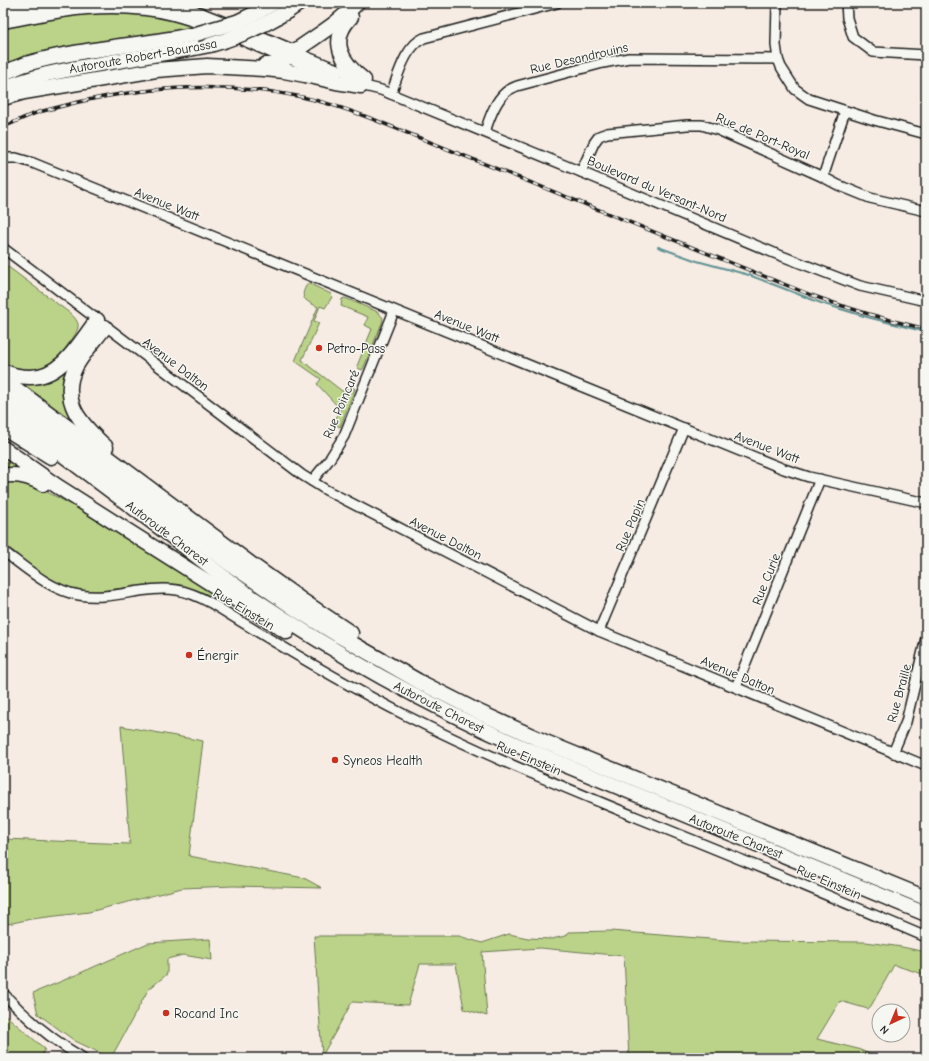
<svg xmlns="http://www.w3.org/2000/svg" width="929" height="1061" font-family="'Comic Neue',sans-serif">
<rect width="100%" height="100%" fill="#f6ece3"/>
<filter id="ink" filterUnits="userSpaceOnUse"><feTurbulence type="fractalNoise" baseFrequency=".025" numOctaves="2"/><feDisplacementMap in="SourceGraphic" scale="8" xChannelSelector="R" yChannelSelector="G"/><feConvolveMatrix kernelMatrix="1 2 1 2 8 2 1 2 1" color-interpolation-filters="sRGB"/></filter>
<g filter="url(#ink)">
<!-- green -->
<g fill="#bbd389" stroke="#6c7852">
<path d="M126,12L166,18L197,27V28L67,47L21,58L3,64V27L86,13Z"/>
<path d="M3,263L71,314C74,317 79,322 78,327C77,333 72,339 69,343C66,348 62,354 58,358C43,372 19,372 3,362Z"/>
<path d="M308,283L331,294L332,297L325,308L320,306L314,321L319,323L302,360L342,391C347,391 348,389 350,385L355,389L340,427L336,425L334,423L340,409L317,384L321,379L295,361L318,307C307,301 297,299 308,283Z"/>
<path d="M345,298L378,312L383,318L382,323L363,369L362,370L358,368L357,366L372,329L365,325L368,317L341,306L342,299Z"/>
<path d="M69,363L70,367L79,430L15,380Z"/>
<path d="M3,454L23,469L3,473Z"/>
<path d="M10,480L30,483L72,505L182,574L218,596L216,599C180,579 154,585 115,589C102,591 91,593 78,590C49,583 26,561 3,543V482Z"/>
<path d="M121,726L203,741L189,856L304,878L322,888L233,886L182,888L89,912L31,919L3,925V839L130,844Z"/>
<path d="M611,931L735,941L866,942L902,947L926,952V975L894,965L871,1006L868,1009L840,1001L817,1039L858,1049L879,1058H629L624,956L540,948L482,952L487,1016L464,1009L456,964H420L408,1005L352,1002L322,1056L314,936H459L482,943L509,934L528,938L551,939L566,936L569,932Z"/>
<path d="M210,939L212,960L183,955L167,959V974L148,990L111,1058L75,1041L38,1014L33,993L62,981L148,943Z"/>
<path d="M3,1013L45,1049L40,1058H3Z"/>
</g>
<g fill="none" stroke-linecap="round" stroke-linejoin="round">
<!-- stream -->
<path stroke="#609194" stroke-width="2" d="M658,247L697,261L749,275L821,303L867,317L926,332"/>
<!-- minor casing -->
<g stroke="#1c1c1c" stroke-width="12">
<g id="minor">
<path d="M777,3L776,45L778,59L781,67L795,89L809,99L874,120L926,134"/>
<path d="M846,3L847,18L853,37L873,52L926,55"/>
<path d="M295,52L357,77"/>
<path d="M287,58L337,77"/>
<path d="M356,84L381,90L391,94L581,172L774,253L860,286L926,301"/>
<path d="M391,94C398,76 405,46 424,38L557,3"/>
<path d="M485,132C489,119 495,101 506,92C509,89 513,88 517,86L603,63L629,58L778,59"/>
<path d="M3,158H16L33,163L784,469L809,477L926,503"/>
<path d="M581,172L594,143L599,136L607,133L687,125H702L718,130L823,177L838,185L870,198L926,211"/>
<path d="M823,177L845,111"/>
<path d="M3,248L202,399L302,475L326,490L599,631L926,766"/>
<path d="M312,481L329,460L344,436L394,311"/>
<path d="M3,551C26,568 50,590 79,595C112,601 144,585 177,590C189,592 200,597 211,603C275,643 340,682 407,716C482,754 559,785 636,817C733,856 830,896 926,937"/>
<path d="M599,631L684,428"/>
<path d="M736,687L820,479"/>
<path d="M893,753L906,722L926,638"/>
<path d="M3,993C27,1019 52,1040 83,1058"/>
</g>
</g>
<!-- major casing -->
<g stroke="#1c1c1c" stroke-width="15">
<g id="major">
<path d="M164,4L193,11L223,23"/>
<path d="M3,11L60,3"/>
<path d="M3,22C31,17 59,10 87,8C116,6 145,7 173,14C211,24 250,42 287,58"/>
<path d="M262,38L295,52"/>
</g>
</g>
<!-- highway casing -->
<g stroke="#1c1c1c" stroke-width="17">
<g id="highway">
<path d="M288,11L300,3"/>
<path d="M351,17C328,41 342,63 364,80"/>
<path d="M265,65C269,65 273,65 277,64C285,61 291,54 298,49C319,34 339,23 357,3"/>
<path d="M3,73C11,70 18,67 26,64C81,48 140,46 196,34"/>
<path d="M3,88C17,83 32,78 47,74C101,62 156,56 210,45"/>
<path d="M3,98L24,92L156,70L207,66L265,69L284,71L305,75L336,82L361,86"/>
<path d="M105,327C96,339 84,352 76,366C58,401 82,425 106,447"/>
<path d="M3,371C11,375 20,377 30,377C62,377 79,343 97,320"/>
<path d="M3,379L251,564L300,599L351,633"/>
<path d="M3,394L227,562L297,610L341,637L418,681L481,713L543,741L926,898"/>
<path d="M3,410C59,452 115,494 171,536C198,557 225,579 253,598C339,656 429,706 524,748L926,914"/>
<path d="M3,427L51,457"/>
<path d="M3,448L57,486L287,632"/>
<path d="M3,476C17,473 30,477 43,484"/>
</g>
</g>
<!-- minor -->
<use href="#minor" stroke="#f6f6f2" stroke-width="9"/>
<!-- major -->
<use href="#major" stroke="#f6f6f2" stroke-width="12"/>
<!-- highway -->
<use href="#highway" stroke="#f6f6f2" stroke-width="14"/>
<!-- rail casing -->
<g stroke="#1c1c1c" stroke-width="3.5">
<path id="rail" d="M3,127C15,122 27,116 39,112C51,109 63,106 74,103C147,86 223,82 297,96C323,101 349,110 375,120L811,295C849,309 887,320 926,329"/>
</g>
<!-- rail -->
<use href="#rail" stroke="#f6f6f2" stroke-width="2" stroke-dasharray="6" stroke-linecap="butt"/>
<!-- highway-bridge casing -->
<g stroke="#1c1c1c" stroke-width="17" stroke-linecap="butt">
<g id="highway-bridge">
<path d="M196,34L237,22L258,12L274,3"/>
<path d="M210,45C239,37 263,26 288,11"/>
</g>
</g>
<!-- highway-bridge -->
<use href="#highway-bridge" stroke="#f6f6f2" stroke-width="14"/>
</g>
</g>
<!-- markers -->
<g fill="#c8321e" stroke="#f6f6f2" stroke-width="1.5">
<circle cx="319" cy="348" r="4"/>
<circle cx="189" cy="655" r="4"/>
<circle cx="335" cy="760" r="4"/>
<circle cx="166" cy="1013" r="4"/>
</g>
<g text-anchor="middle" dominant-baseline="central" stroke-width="3" stroke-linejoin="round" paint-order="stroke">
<!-- street labels -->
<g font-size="13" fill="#1c1c1c" stroke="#f6f6f2">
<text transform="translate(143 56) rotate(-10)">Autoroute Robert-Bourassa</text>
<text transform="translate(579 58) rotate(-13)">Rue Desandrouins</text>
<text transform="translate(763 136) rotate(23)">Rue de Port-Royal</text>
<text transform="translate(657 189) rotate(23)">Boulevard du Versant-Nord</text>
<text transform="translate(167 204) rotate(22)">Avenue Watt</text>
<text transform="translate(467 326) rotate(22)">Avenue Watt</text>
<text transform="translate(176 364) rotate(37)">Avenue Dalton</text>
<text transform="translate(341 404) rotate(-67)">Rue Poincaré</text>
<text transform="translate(767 447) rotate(21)">Avenue Watt</text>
<text transform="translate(630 525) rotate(-67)">Rue Papin</text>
<text transform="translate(167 533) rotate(37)">Autoroute Charest</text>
<text transform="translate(446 538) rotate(27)">Avenue Dalton</text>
<text transform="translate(766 579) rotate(-68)">Rue Curie</text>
<text transform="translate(244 609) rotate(31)">Rue Einstein</text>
<text transform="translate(738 675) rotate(23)">Avenue Dalton</text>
<text transform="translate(899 693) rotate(-75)">Rue Braille</text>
<text transform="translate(439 707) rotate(27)">Autoroute Charest</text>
<text transform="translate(529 758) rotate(23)">Rue Einstein</text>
<text transform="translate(736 836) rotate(22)">Autoroute Charest</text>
<text transform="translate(829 882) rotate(23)">Rue Einstein</text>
</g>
<!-- poi labels -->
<g font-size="13" fill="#1c1c1c" stroke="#f6f6f2" text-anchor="start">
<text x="327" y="348">Petro-Pass</text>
<text x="197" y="655">Énergir</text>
<text x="343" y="760">Syneos Health</text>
<text x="174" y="1013">Rocand Inc</text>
</g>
</g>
<!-- margin -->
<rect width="929" height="1061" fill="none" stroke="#f6f6f2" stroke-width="16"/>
<rect x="8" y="8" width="913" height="1045" fill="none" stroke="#1c1c1c" stroke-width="1.5" filter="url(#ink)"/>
<!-- north arrow -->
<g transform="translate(891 1023) rotate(224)"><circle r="19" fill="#f6f6f2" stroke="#9f9f9c"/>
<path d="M0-3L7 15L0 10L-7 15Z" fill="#c8321e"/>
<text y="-6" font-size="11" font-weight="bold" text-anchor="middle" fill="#1c1c1c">N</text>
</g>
</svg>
